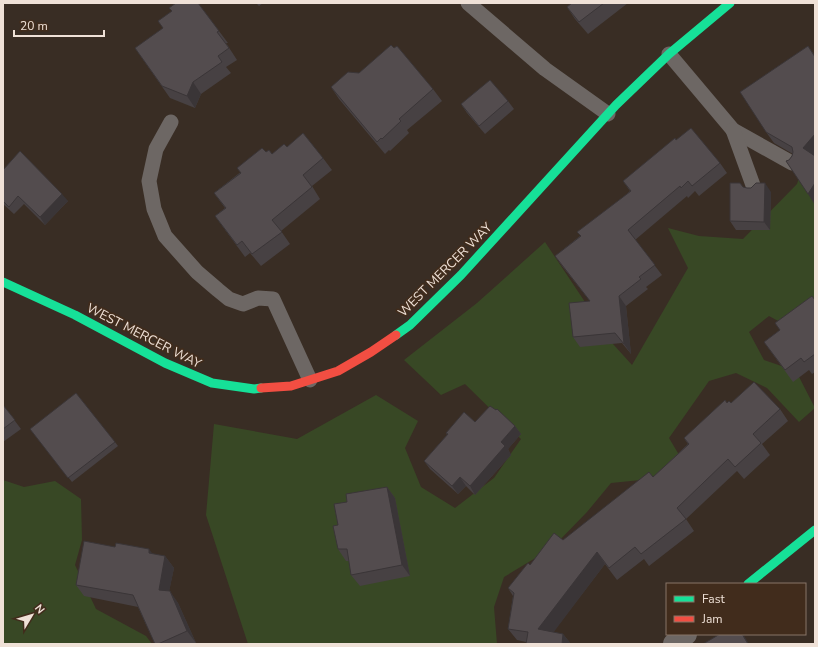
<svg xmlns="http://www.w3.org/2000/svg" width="818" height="647" font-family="'Nunito Sans',sans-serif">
<rect width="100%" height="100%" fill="#392d24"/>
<!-- green -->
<g fill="#384825">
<path d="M815,139V300L780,322L769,316L749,332L764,360L796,371L815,408L799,422L767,388L736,373L709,381L669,438L691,475L611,483L587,512L552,548L504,577L494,607L497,644H248L206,515L214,424L297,439L376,395L418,421L405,448L421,487L455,508L494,478L521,439L465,384L441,395L404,360L477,303L545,242L613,344L632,365L688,268L668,228L699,236L743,239L797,184L811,141Z"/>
<path d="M3,480L24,487L55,481L81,499L82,540L75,565L96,609L146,636L152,644H3Z"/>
</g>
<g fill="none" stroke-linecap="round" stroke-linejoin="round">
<!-- lane -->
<g stroke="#6d6764" stroke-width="15">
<path d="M468,3L545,69L608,114"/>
<path d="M669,54L733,130L792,163"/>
<path d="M171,122L156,149L149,181L154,209L165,236L197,272L218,290L229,299L243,304L258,298L273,299L310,380"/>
<path d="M733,130L754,188"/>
</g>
<!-- street -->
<path stroke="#6d6764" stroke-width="22" d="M674,644L686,634"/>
<!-- fast -->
<g stroke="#16e098" stroke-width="9">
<path d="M3,282L75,315L165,363L212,383L254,389L261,388"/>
<path d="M396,335L410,325L461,275L616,105L669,54L730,3"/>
<path d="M748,584L815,530"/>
</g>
<!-- jam -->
<path stroke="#f24e42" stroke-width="9" d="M261,388L291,386L338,371L371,352L396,335"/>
</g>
<!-- wall -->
<g fill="#474143">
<path d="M256,3H263L259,6Z"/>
<path d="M572,3H628L588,34L575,19L567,7Z"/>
<path d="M219,31L228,43H226L237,60L226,67L231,73L201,94L195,108L170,98L135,48Z"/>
<path d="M808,46L815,56V154L814,155L789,160L792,156L793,154L774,143L766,132Z"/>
<path d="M331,87L433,89L442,101L407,130L409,133L390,151L389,150L385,154L339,99Z"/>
<path d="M508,101L514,109L485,134L467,113L461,104Z"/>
<path d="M676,140L720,163L727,173L699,196L695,191L688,198L687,196L635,240L662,275L646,287L648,289L626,306L631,354L622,343L580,347L573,337L590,301L562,266L555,256L580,236L630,191L623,181Z"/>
<path d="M287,147L323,158L332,170L312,186L320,199L281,231L290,244L261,266L250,253L245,257L215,216L225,208L214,193L266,152L272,154Z"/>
<path d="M3,170L68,201L45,225L24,204L14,214L3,204Z"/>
<path d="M743,187L747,188L771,192L770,230H736L730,221Z"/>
<path d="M815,300V372L812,374L809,370L793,382L764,342L780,330Z"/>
<path d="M727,403L780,409L788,421L762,444L770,455L744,479L737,471L686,519L694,531L649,566L644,559L617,580L605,564L553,632L563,634L571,644H526V642L517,640L508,629L513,596L508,588L530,565L563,540L653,477L688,444L684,438Z"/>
<path d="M3,405L21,429L3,442Z"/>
<path d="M475,422L515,426L521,434L508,449L511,455L475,495L466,486L458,494L430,469L424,461L447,435L446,433Z"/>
<path d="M30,429L115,442L118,446L72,482Z"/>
<path d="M387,487L395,498L410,576L360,586L351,575L349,561H346L338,549V525Z"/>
<path d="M153,554L165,556L174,568L169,591L178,603L196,643L193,644H155L138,607L84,596L76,585Z"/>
</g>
<!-- shaded-wall -->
<g fill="#3a3537">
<path d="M193,82L201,94L195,108L187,96Z"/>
<path d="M815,134V154L811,159L803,148Z"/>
<path d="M765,183L771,192L770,230L764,222Z"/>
<path d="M815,183V205L808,194Z"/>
<path d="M62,194L68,201L45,225L40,217Z"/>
<path d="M619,296L626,306L631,354L624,344Z"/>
<path d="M515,426L521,434L508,449L511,455L475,495L470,486L501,442Z"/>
<path d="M460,477L466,486L458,494L452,486Z"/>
<path d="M387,487L395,498L410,576L402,565Z"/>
<path d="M149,549L158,561L149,553Z"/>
<path d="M597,552L605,564L547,641L538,629Z"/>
<path d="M165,556L174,568L167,602L159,590Z"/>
<path d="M170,591L178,603L196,643L187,631Z"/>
<path d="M563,634L571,644H562Z"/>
<path d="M742,634H743L749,644H748Z"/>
</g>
<!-- building -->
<g fill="#534c4e" stroke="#3a3537">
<path d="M176,3H198L219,31L217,32L229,48L218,56L222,62L193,82L187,96L162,86L135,48L163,28L158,21L172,11L169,8Z"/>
<path d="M572,3H604L579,22L567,7Z"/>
<path d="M391,45L394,48L397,46L433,89L399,119L401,121L382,139L381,138L377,142L331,87L348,72L359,73Z"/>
<path d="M808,46L815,57V134L803,148L815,156V183L808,194L786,161L789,160L792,156L793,152L792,147L766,132L740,92Z"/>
<path d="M490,80L508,101L479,126L461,104Z"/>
<path d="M691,128L720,163L692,186L688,181L681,188L680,186L628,230L655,265L639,277L641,279L619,296L624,344L615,333L573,337L569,303L590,301L555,256L581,236L577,232L631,191L623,181L675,138L676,140Z"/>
<path d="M303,133L323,158L303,175L312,187L272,220L282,232L252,254L242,241L237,245L215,216L226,208L214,193L241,173L237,168L262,148L266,152L269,150L272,154L284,144L287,147Z"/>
<path d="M20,151L62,194L40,217L18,196L9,207L3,201V170Z"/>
<path d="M730,183H740L743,187L747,188H751L756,183H765L764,222L730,221Z"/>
<path d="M812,296L815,300V354L804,362L801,358L785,370L764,342L780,330L775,323Z"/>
<path d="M754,382L780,409L753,434L761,443L735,467L728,459L677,508L686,519L641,554L635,547L609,568L597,552L538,629L563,634L562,644H526L528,632L508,629L514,593L508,588L528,563L530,565L554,533L563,540L649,472L653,477L689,444L684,438L725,400L727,403L729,401L731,403Z"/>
<path d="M76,393L115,442L68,478L30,429Z"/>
<path d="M3,405L15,420L3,429Z"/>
<path d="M490,406L496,410L497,409L515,426L501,442L505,446L470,486L460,477L452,486L424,461L448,434L446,433L464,412L475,422Z"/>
<path d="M387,487L402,565L351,575L347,549H338L333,526L338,525L334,504L347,502L346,494Z"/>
<path d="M84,541L115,547L116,543L149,549V553L165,556L159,590L170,591L187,631L158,644H155L133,595L76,585Z"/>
<path d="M720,634H742L748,644H703Z"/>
</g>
<g text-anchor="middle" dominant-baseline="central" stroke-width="3.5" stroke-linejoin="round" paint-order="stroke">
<!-- street labels -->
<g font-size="13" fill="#efe1d7" stroke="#412c1c">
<text transform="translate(445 270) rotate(-45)">WEST MERCER WAY</text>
<text transform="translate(144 336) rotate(27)">WEST MERCER WAY</text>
</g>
</g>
<!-- border -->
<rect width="818" height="647" fill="none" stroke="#efe1d7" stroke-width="8"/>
<!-- legend -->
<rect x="666" y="583" width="140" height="52" fill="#412c1c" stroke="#877467"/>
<rect x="674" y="596" width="20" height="6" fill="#16e098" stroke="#877467"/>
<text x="702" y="603" font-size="12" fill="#efe1d7">Fast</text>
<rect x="674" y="616" width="20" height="6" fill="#f24e42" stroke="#877467"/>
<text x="702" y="623" font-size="12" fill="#efe1d7">Jam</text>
<!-- north arrow -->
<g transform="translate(32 615) rotate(52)" stroke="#412c1c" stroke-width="3" paint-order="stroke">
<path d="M0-3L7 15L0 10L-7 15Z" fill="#efe1d7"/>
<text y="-6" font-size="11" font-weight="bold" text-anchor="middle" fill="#efe1d7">N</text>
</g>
<!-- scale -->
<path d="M14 30v6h90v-6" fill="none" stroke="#efe1d7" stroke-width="2"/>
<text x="20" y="30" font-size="12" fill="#efe1d7" stroke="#412c1c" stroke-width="3" paint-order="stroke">20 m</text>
</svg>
